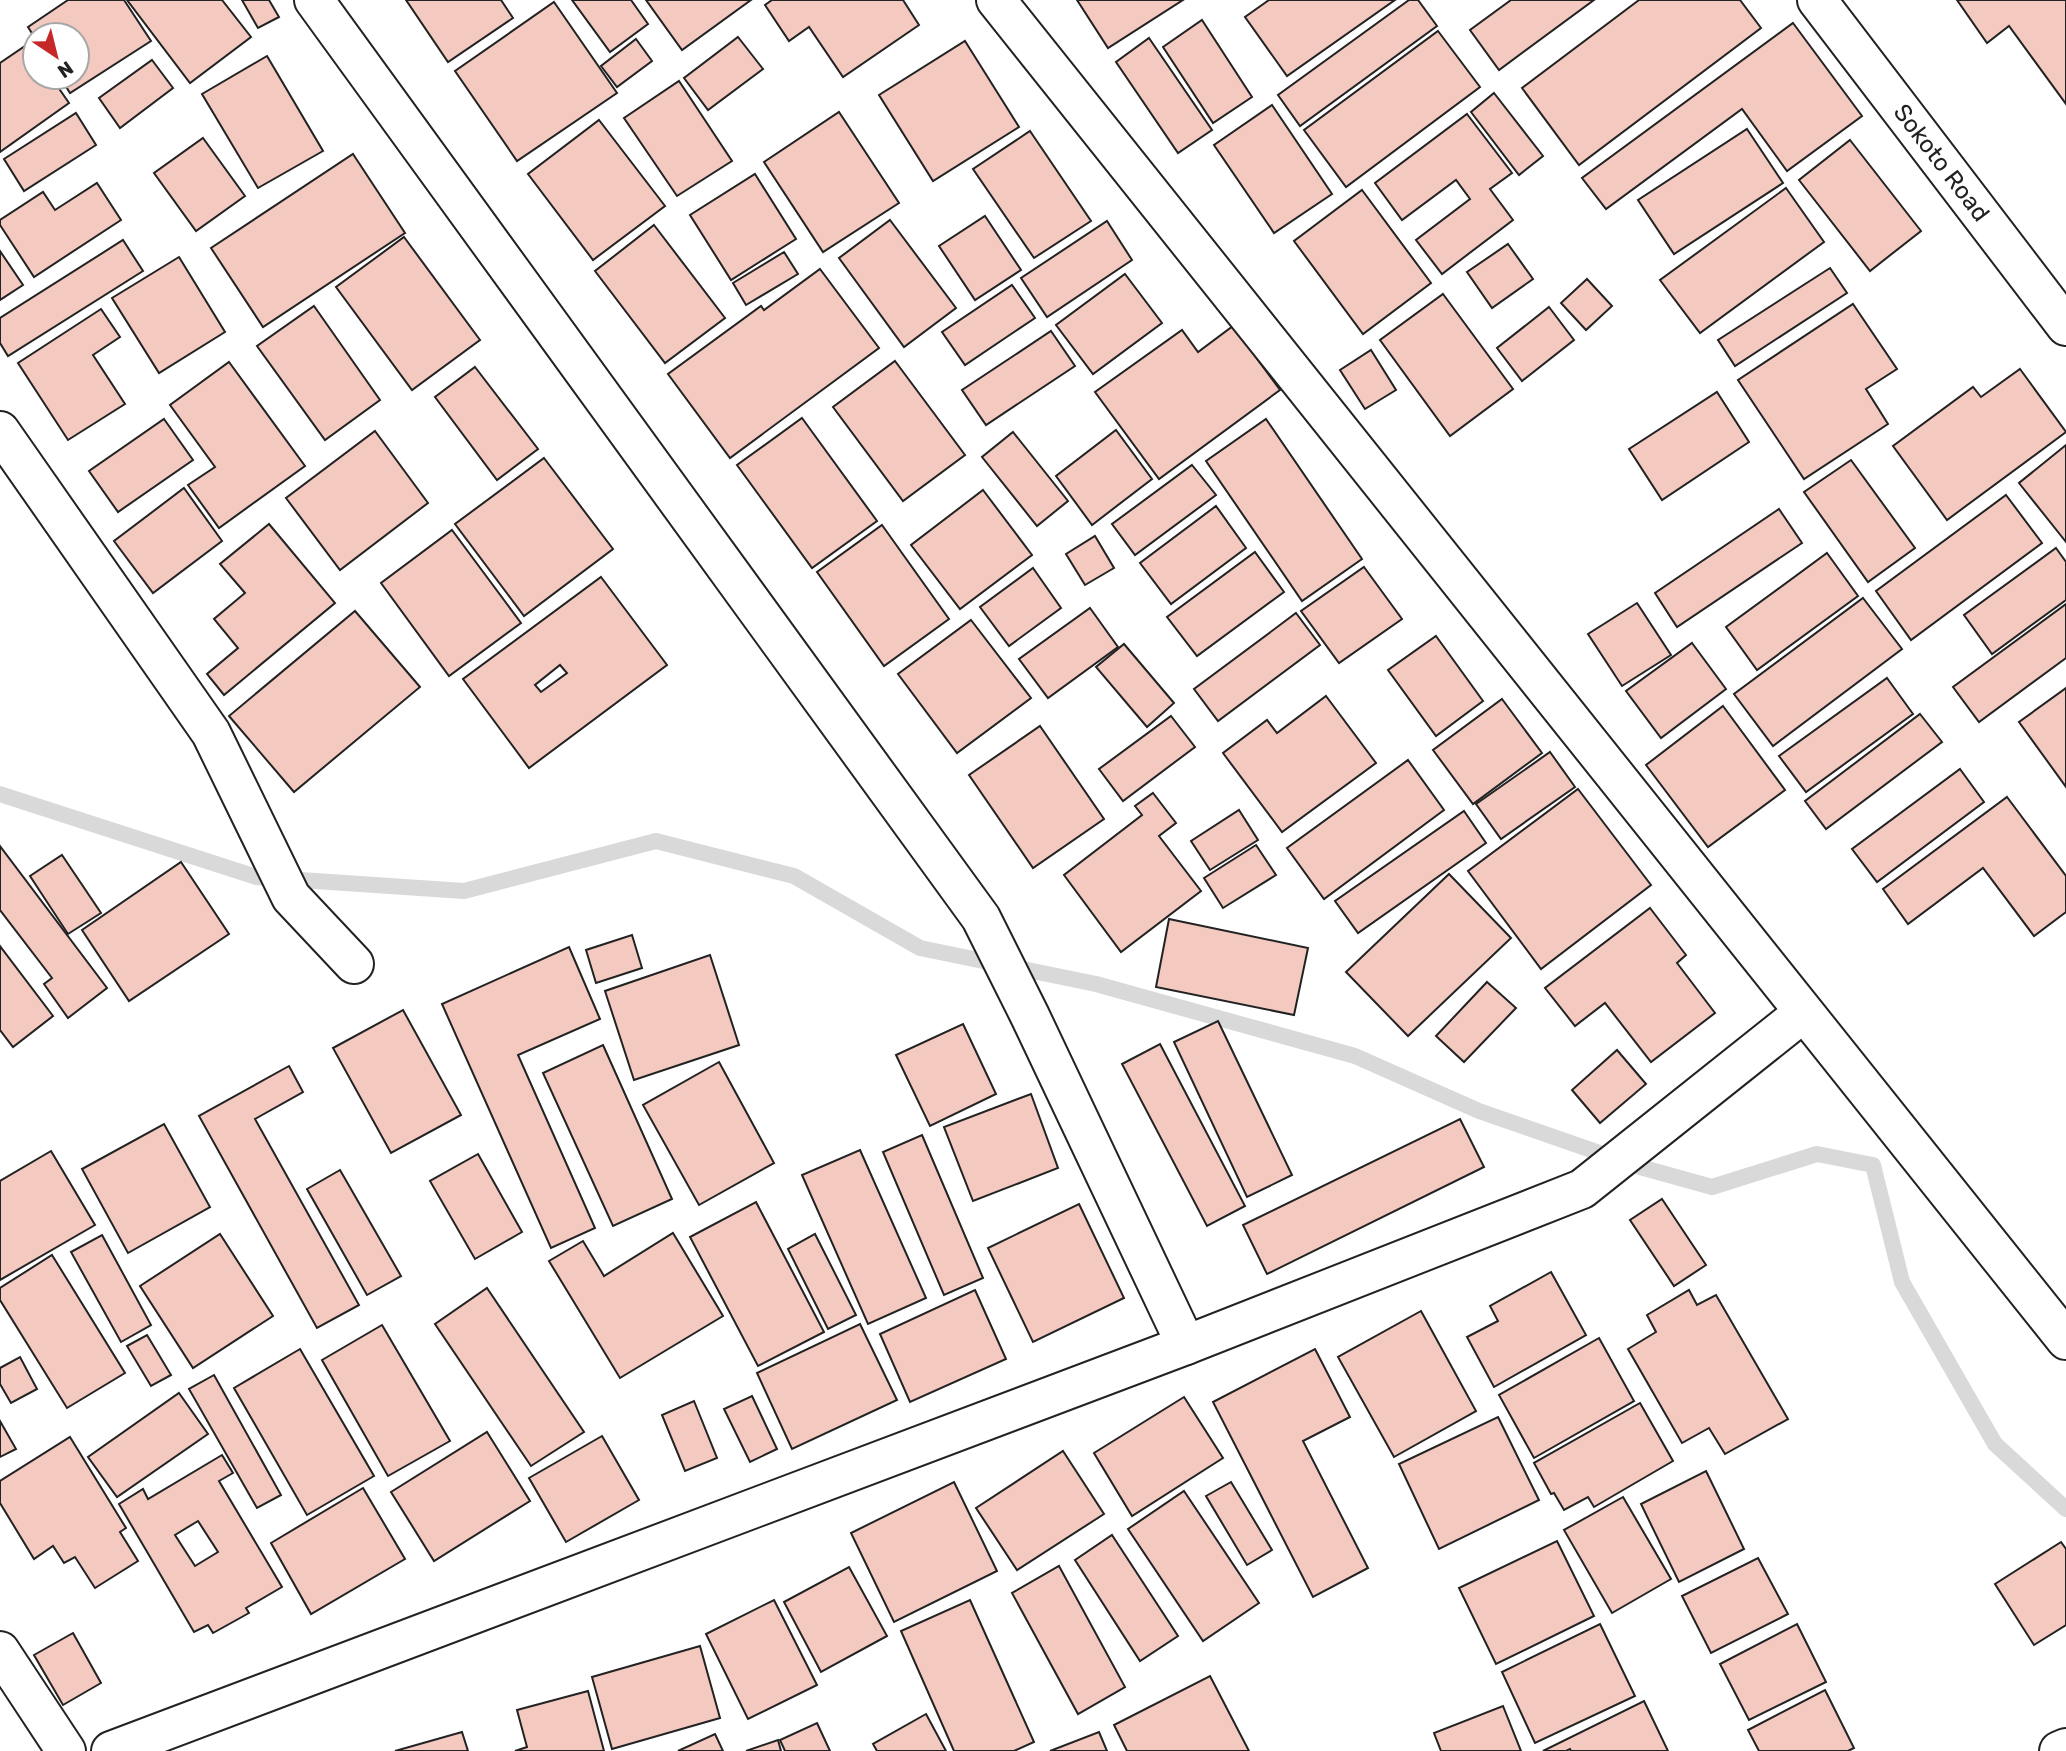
<svg xmlns="http://www.w3.org/2000/svg" width="2066" height="1751" font-family="Rubik,sans-serif">
<rect width="100%" height="100%" fill="#fff"/>
<g fill="none" stroke-linecap="round" stroke-linejoin="round">
<!-- stream -->
<path stroke="#d9d9d9" stroke-width="16" d="M0,794L256,877L464,891L656,841L794,876L920,948L1096,984L1355,1056L1479,1111L1640,1167L1712,1187L1817,1154L1873,1165L1902,1282L1995,1444L2066,1509"/>
</g>
<!-- building -->
<g fill="#f3c9c0" stroke="#222" stroke-width="2" fill-rule="evenodd">
<path d="M68,0H124L151,41L70,93L60,77H77V35H35V38L28,27Z"/>
<path d="M127,0H222L251,37L190,83Z"/>
<path d="M242,0H269L279,17L258,28Z"/>
<path d="M406,0H501L513,18L448,62Z"/>
<path d="M572,0H631L648,24L610,52Z"/>
<path d="M646,0H751L682,50Z"/>
<path d="M772,0H903L919,25L843,77L809,27L789,41L765,5Z"/>
<path d="M1077,0H1183L1108,48Z"/>
<path d="M1269,0H1395L1287,76L1245,17Z"/>
<path d="M1409,0H1418L1437,26L1300,126L1278,95Z"/>
<path d="M1511,0H1594L1499,70L1470,30Z"/>
<path d="M1639,0H1740L1761,28L1579,165L1522,88Z"/>
<path d="M1957,0H2066V104L2009,26L1987,43Z"/>
<path d="M554,2L617,93L517,161L455,71Z"/>
<path d="M1202,20L1252,97L1213,123L1163,47Z"/>
<path d="M1793,23L1862,116L1787,171L1742,109L1606,209L1582,178Z"/>
<path d="M1438,31L1480,87L1346,187L1304,130Z"/>
<path d="M738,37L763,69L708,110L684,78Z"/>
<path d="M1149,38L1212,130L1178,153L1116,62Z"/>
<path d="M636,39L652,61L617,87L601,66Z"/>
<path d="M965,41L1019,127L933,181L879,95Z"/>
<path d="M28,44L35,55V77H51L69,103L0,152V63Z"/>
<path d="M267,56L323,151L258,188L202,94Z"/>
<path d="M152,60L173,88L120,128L99,98Z"/>
<path d="M679,81L732,161L677,196L624,118Z"/>
<path d="M1494,93L1543,156L1519,175L1471,112Z"/>
<path d="M1272,105L1332,194L1274,233L1214,145Z"/>
<path d="M839,112L899,203L823,252L764,162Z"/>
<path d="M76,113L96,145L24,191L4,159Z"/>
<path d="M1467,114L1512,173L1490,189L1513,220L1442,274L1416,240L1470,199L1456,180L1402,220L1375,183Z"/>
<path d="M599,120L665,206L593,260L528,174Z"/>
<path d="M1747,129L1783,183L1674,254L1638,200Z"/>
<path d="M1030,131L1091,221L1034,258L973,169Z"/>
<path d="M203,138L245,196L196,231L154,173Z"/>
<path d="M1850,140L1921,231L1870,271L1799,180Z"/>
<path d="M353,154L405,233L263,327L211,248Z"/>
<path d="M755,174L796,239L731,280L690,215Z"/>
<path d="M97,183L121,220L34,277L0,225V220L43,192L55,210Z"/>
<path d="M1786,188L1824,242L1700,333L1660,280Z"/>
<path d="M1362,190L1431,283L1363,334L1294,241Z"/>
<path d="M985,216L1021,270L975,300L939,246Z"/>
<path d="M890,220L956,308L904,347L839,258Z"/>
<path d="M1107,221L1132,260L1047,317L1021,278Z"/>
<path d="M654,225L725,318L665,363L595,271Z"/>
<path d="M404,237L480,340L412,390L336,287Z"/>
<path d="M123,240L143,271L8,356L0,343V318Z"/>
<path d="M1508,244L1533,279L1492,308L1467,272Z"/>
<path d="M0,251L23,285L0,300Z"/>
<path d="M784,252L798,274L746,305L733,283Z"/>
<path d="M179,257L225,332L159,373L112,298Z"/>
<path d="M1830,268L1847,293L1735,366L1718,340Z"/>
<path d="M820,269L879,348L730,458L668,374L761,306L764,310Z"/>
<path d="M1125,274L1162,323L1093,374L1056,325Z"/>
<path d="M1587,279L1612,306L1586,330L1561,303Z"/>
<path d="M1012,285L1035,318L965,365L942,332Z"/>
<path d="M1443,294L1513,389L1450,436L1380,340Z"/>
<path d="M1853,304L1897,369L1866,389L1888,424L1804,479L1738,380Z"/>
<path d="M314,306L380,400L325,440L257,346Z"/>
<path d="M1549,307L1574,340L1522,381L1497,348Z"/>
<path d="M101,309L120,337L93,355L125,404L68,440L18,363Z"/>
<path d="M1233,326L1280,390L1159,479L1095,392L1182,330L1198,352Z"/>
<path d="M1051,331L1075,366L986,425L962,390Z"/>
<path d="M1371,350L1396,390L1365,409L1340,370Z"/>
<path d="M895,361L965,455L903,501L833,407Z"/>
<path d="M229,362L305,466L219,528L188,485L215,467L170,405Z"/>
<path d="M475,367L538,449L497,480L435,397Z"/>
<path d="M2020,369L2066,432L1947,520L1893,446L1973,387L1981,397Z"/>
<path d="M1717,392L1749,442L1662,500L1629,449Z"/>
<path d="M802,418L877,521L812,568L737,465Z"/>
<path d="M164,419L193,460L118,512L89,471Z"/>
<path d="M1266,419L1362,559L1302,601L1206,461Z"/>
<path d="M1116,430L1152,479L1092,525L1056,476Z"/>
<path d="M375,431L428,503L340,570L286,498Z"/>
<path d="M1013,432L1068,501L1037,526L982,457Z"/>
<path d="M2066,445V542L2019,483Z"/>
<path d="M544,458L613,549L524,616L455,524Z"/>
<path d="M1851,460L1915,548L1868,582L1804,492Z"/>
<path d="M1192,465L1216,495L1135,555L1112,524Z"/>
<path d="M184,488L222,541L153,593L114,541Z"/>
<path d="M983,490L1032,555L960,609L911,545Z"/>
<path d="M2006,495L2042,543L1911,640L1876,591Z"/>
<path d="M1216,506L1246,548L1171,604L1140,563Z"/>
<path d="M1779,509L1802,543L1677,627L1655,593Z"/>
<path d="M269,524L335,603L224,695L207,674L238,648L214,619L245,593L220,564Z"/>
<path d="M882,525L949,619L884,666L817,572Z"/>
<path d="M452,530L521,623L449,676L381,583Z"/>
<path d="M1095,536L1114,568L1085,585L1066,554Z"/>
<path d="M2056,548L2066,562V600L1992,654L1964,615Z"/>
<path d="M1255,552L1284,592L1197,656L1167,617Z"/>
<path d="M1827,553L1858,596L1757,670L1726,627Z"/>
<path d="M1364,567L1402,619L1339,663L1301,611Z"/>
<path d="M1033,568L1061,608L1009,646L980,607Z"/>
<path d="M601,577L667,665L529,768L463,679ZM560,665L567,673L541,692L535,685Z"/>
<path d="M1863,598L1902,649L1773,746L1734,694Z"/>
<path d="M1637,603L1671,655L1622,686L1588,634Z"/>
<path d="M2066,604V658L1979,722L1953,687Z"/>
<path d="M1090,608L1118,647L1048,698L1019,659Z"/>
<path d="M355,611L420,687L294,792L229,716Z"/>
<path d="M1296,613L1320,645L1218,721L1194,689Z"/>
<path d="M971,620L1031,698L957,753L898,674Z"/>
<path d="M1436,636L1483,701L1436,736L1388,670Z"/>
<path d="M1692,643L1726,689L1661,738L1626,691Z"/>
<path d="M1124,644L1174,703L1147,727L1096,667Z"/>
<path d="M1887,678L1913,714L1806,792L1779,756Z"/>
<path d="M2066,688V787L2019,722Z"/>
<path d="M1326,696L1376,763L1282,832L1223,753L1267,720L1277,733Z"/>
<path d="M1502,699L1542,753L1473,804L1433,750Z"/>
<path d="M1723,706L1785,790L1708,847L1646,765Z"/>
<path d="M1920,714L1942,742L1826,829L1805,801Z"/>
<path d="M1171,716L1195,747L1123,801L1099,769Z"/>
<path d="M1040,726L1104,819L1033,868L969,775Z"/>
<path d="M1550,752L1575,787L1501,839L1476,804Z"/>
<path d="M1408,760L1444,810L1324,899L1287,848Z"/>
<path d="M1960,769L1984,802L1877,882L1852,849Z"/>
<path d="M1578,789L1651,885L1541,969L1468,871Z"/>
<path d="M1153,793L1176,823L1159,836L1201,891L1121,952L1064,875L1142,815L1135,806Z"/>
<path d="M2007,797L2066,876V912L2034,936L1983,868L1908,924L1883,889Z"/>
<path d="M1239,810L1258,840L1210,870L1191,841Z"/>
<path d="M1464,811L1486,843L1358,933L1335,901Z"/>
<path d="M1256,845L1276,875L1223,908L1204,878Z"/>
<path d="M0,846L107,988L68,1018L44,984L52,978L0,910Z"/>
<path d="M62,855L101,913L68,934L30,876Z"/>
<path d="M181,862L229,934L129,1001L82,930Z"/>
<path d="M1449,874L1511,938L1408,1036L1346,972Z"/>
<path d="M1650,908L1686,955L1677,963L1715,1013L1651,1062L1605,1003L1575,1026L1545,988Z"/>
<path d="M1169,919L1308,948L1294,1015L1156,987Z"/>
<path d="M632,935L642,968L596,983L586,950Z"/>
<path d="M0,946L53,1016L13,1047L0,1030Z"/>
<path d="M569,947L600,1019L518,1055L595,1228L551,1248L442,1004Z"/>
<path d="M710,955L739,1045L634,1080L605,991Z"/>
<path d="M1487,982L1516,1008L1464,1062L1436,1036Z"/>
<path d="M403,1010L461,1115L391,1153L333,1048Z"/>
<path d="M1218,1021L1292,1175L1247,1197L1174,1042Z"/>
<path d="M963,1024L996,1094L930,1126L896,1055Z"/>
<path d="M1160,1044L1245,1206L1207,1226L1122,1064Z"/>
<path d="M603,1045L672,1199L613,1226L543,1073Z"/>
<path d="M1617,1050L1646,1084L1600,1123L1572,1090Z"/>
<path d="M719,1062L774,1163L699,1205L643,1105Z"/>
<path d="M289,1066L303,1092L255,1119L359,1305L317,1328L199,1116Z"/>
<path d="M1031,1094L1058,1168L973,1201L944,1127Z"/>
<path d="M1460,1119L1484,1167L1267,1274L1243,1225Z"/>
<path d="M164,1124L210,1207L128,1253L82,1169Z"/>
<path d="M922,1135L983,1278L944,1295L883,1152Z"/>
<path d="M860,1150L926,1298L868,1324L802,1175Z"/>
<path d="M51,1151L95,1225L0,1280V1181Z"/>
<path d="M478,1154L522,1232L475,1259L430,1181Z"/>
<path d="M340,1170L401,1276L367,1295L307,1189Z"/>
<path d="M1662,1199L1706,1265L1674,1286L1630,1220Z"/>
<path d="M756,1202L824,1332L758,1366L690,1237Z"/>
<path d="M1079,1204L1124,1298L1033,1342L988,1248Z"/>
<path d="M673,1233L723,1316L620,1378L549,1261L583,1241L604,1276Z"/>
<path d="M220,1234L273,1316L193,1368L140,1286Z"/>
<path d="M815,1234L856,1315L828,1329L788,1249Z"/>
<path d="M102,1235L151,1325L121,1342L71,1252Z"/>
<path d="M52,1255L125,1373L67,1408L0,1300V1288Z"/>
<path d="M1551,1272L1586,1335L1494,1387L1467,1337L1498,1321L1490,1306Z"/>
<path d="M487,1288L584,1432L531,1466L435,1324Z"/>
<path d="M975,1290L1006,1359L910,1402L880,1334Z"/>
<path d="M1689,1290L1697,1305L1716,1295L1788,1419L1725,1454L1709,1428L1682,1443L1628,1349L1656,1332L1647,1315Z"/>
<path d="M1421,1311L1476,1411L1394,1457L1338,1357Z"/>
<path d="M860,1324L897,1400L792,1449L757,1373Z"/>
<path d="M382,1325L450,1441L388,1476L322,1360Z"/>
<path d="M147,1335L171,1375L151,1386L127,1346Z"/>
<path d="M1599,1338L1634,1401L1534,1458L1499,1395Z"/>
<path d="M300,1349L374,1476L307,1515L234,1388Z"/>
<path d="M1315,1349L1350,1417L1303,1441L1368,1568L1313,1597L1213,1402Z"/>
<path d="M20,1357L37,1389L11,1403L0,1384V1368Z"/>
<path d="M214,1375L281,1495L257,1508L189,1389Z"/>
<path d="M179,1393L208,1434L117,1497L88,1457Z"/>
<path d="M752,1396L777,1449L750,1462L724,1409Z"/>
<path d="M1184,1397L1223,1458L1132,1516L1094,1453Z"/>
<path d="M694,1401L717,1458L685,1471L662,1415Z"/>
<path d="M1640,1403L1673,1461L1594,1507L1588,1497L1564,1510L1554,1493L1551,1494L1534,1463Z"/>
<path d="M1498,1417L1539,1500L1439,1549L1399,1464Z"/>
<path d="M0,1421L16,1449L0,1457Z"/>
<path d="M487,1432L530,1501L434,1561L391,1492Z"/>
<path d="M602,1436L639,1500L566,1542L529,1478Z"/>
<path d="M70,1437L126,1528L120,1532L138,1561L95,1588L75,1557L64,1563L53,1546L34,1559L0,1503V1481Z"/>
<path d="M1063,1451L1104,1514L1017,1570L976,1508Z"/>
<path d="M222,1455L233,1473L219,1481L282,1587L246,1608L249,1613L213,1633L208,1625L194,1632L119,1504L143,1489L148,1499ZM198,1521L218,1552L195,1566L175,1535Z"/>
<path d="M1706,1471L1744,1549L1679,1582L1641,1504Z"/>
<path d="M954,1482L997,1571L894,1622L851,1533Z"/>
<path d="M1231,1482L1272,1550L1247,1565L1206,1496Z"/>
<path d="M363,1488L405,1559L311,1614L271,1543Z"/>
<path d="M1184,1491L1259,1603L1203,1641L1128,1529Z"/>
<path d="M1623,1497L1671,1579L1612,1613L1564,1530Z"/>
<path d="M1112,1535L1178,1636L1140,1661L1075,1560Z"/>
<path d="M1557,1541L1594,1616L1496,1664L1459,1588Z"/>
<path d="M2061,1542L2066,1549V1625L2034,1645L1995,1584Z"/>
<path d="M1758,1558L1788,1614L1711,1653L1682,1596Z"/>
<path d="M1059,1566L1125,1687L1078,1714L1012,1593Z"/>
<path d="M849,1567L887,1636L821,1672L784,1602Z"/>
<path d="M774,1600L817,1685L748,1719L706,1634Z"/>
<path d="M970,1600L1034,1742L1014,1751H954L901,1631Z"/>
<path d="M1600,1624L1635,1696L1535,1743L1502,1672Z"/>
<path d="M1797,1624L1826,1682L1749,1720L1720,1664Z"/>
<path d="M73,1633L101,1683L63,1705L34,1655Z"/>
<path d="M700,1646L720,1718L612,1749L592,1677Z"/>
<path d="M1210,1676L1249,1751H1127L1114,1725Z"/>
<path d="M1825,1690L1854,1748L1848,1751H1759L1748,1730Z"/>
<path d="M588,1691L604,1751H515L527,1747L517,1710Z"/>
<path d="M1644,1701L1668,1751H1571L1570,1749L1566,1751H1543Z"/>
<path d="M1503,1706L1521,1751H1441L1434,1733Z"/>
<path d="M926,1714L946,1751H877L873,1744Z"/>
<path d="M817,1723L830,1751H785L780,1740Z"/>
<path d="M462,1732L468,1751H395Z"/>
<path d="M1099,1732L1107,1751H1050Z"/>
<path d="M715,1734L723,1751H678Z"/>
<path d="M778,1740L781,1751H746Z"/>
</g>
<g fill="none" stroke-linecap="round" stroke-linejoin="round">
<!-- street casing -->
<g stroke="#222" stroke-width="42">
<g id="street">
<path d="M314,0L981,918L1030,1016L1186,1345"/>
<path d="M996,0L2066,1340"/>
<path id="s1" d="M1817,0L2066,326"/>
<path d="M0,431L211,733L291,897L354,964"/>
<path d="M0,1651L66,1751"/>
<path d="M111,1751L1186,1345L1582,1189L1803,1013"/>
<path d="M2059,1751L2066,1748"/>
</g>
</g>
<!-- street -->
<use href="#street" stroke="#fff" stroke-width="38"/>
</g>
<g text-anchor="middle" dominant-baseline="central" stroke-width="5" stroke-linejoin="round" paint-order="stroke">
<!-- street labels -->
<g font-size="24" fill="#222" stroke="#fff">
<text stroke="none"><textPath href="#s1" startOffset="205">Sokoto Road</textPath></text>
</g>
</g>
<!-- north arrow -->
<g transform="translate(56 56) rotate(145)"><circle r="33" fill="#ffffff" stroke="#a7a7a7" stroke-width="2"/>
<path d="M0-5L12 26L0 18L-12 26Z" fill="#c62828"/>
<text y="-10" font-size="19" font-weight="bold" text-anchor="middle" fill="#222222">N</text>
</g>
</svg>
